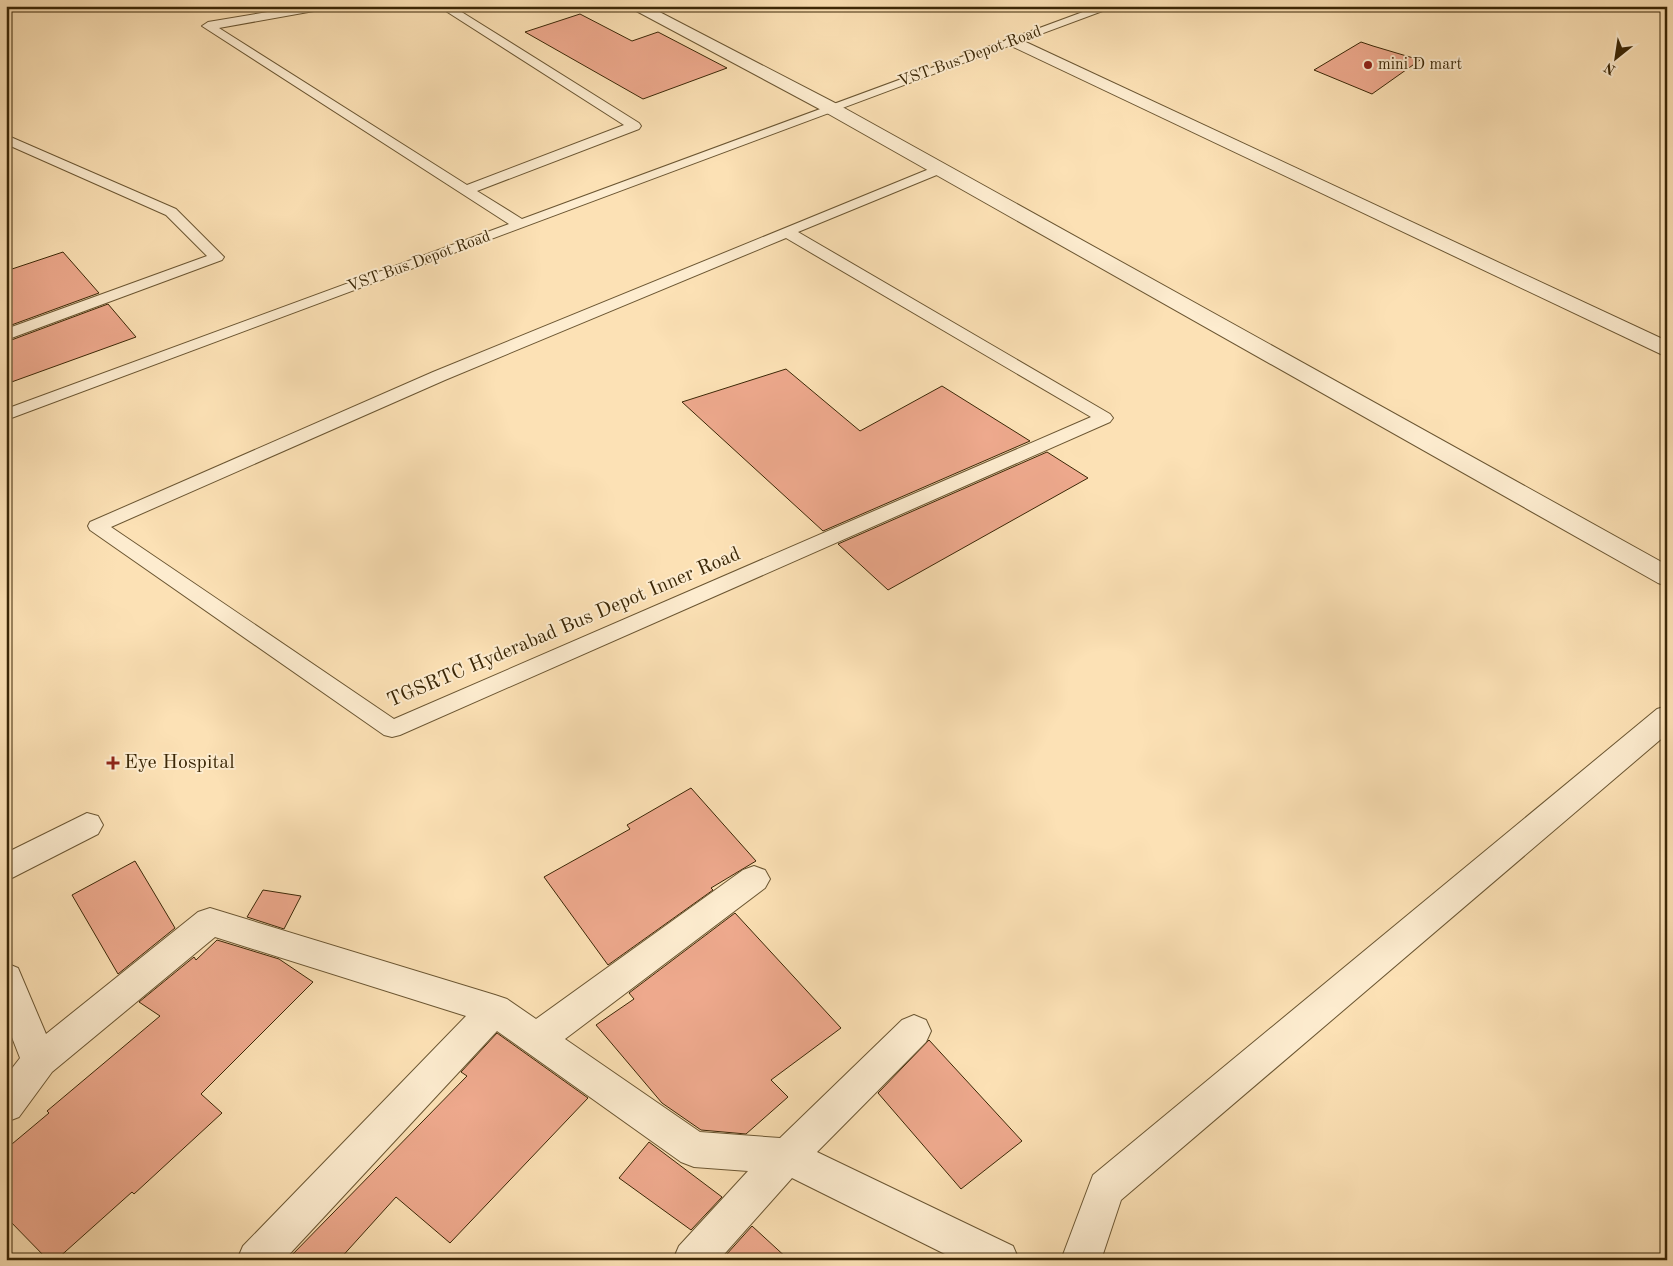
<svg xmlns="http://www.w3.org/2000/svg" width="1673" height="1266" font-family="'Old Standard TT',serif">
<rect width="100%" height="100%" fill="#fce1b5"/>
<filter id="stains"><feTurbulence type="fractalNoise" baseFrequency=".004" numOctaves="4"/><feColorMatrix values="0 0 0 0 .2 0 0 0 0 .09 0 0 0 0 .02 0 0 0 .5 -.17"/></filter>
<radialGradient id="worn" r=".72"><stop offset=".6" stop-color="#630" stop-opacity="0"/><stop offset="1" stop-color="#630" stop-opacity=".3"/></radialGradient>
<!-- building -->
<g fill="#eea98d" stroke="#3b2706">
<path d="M580,14L632,41L658,32L727,68L643,99L525,32Z"/>
<path d="M1361,42L1373,46L1420,60L1372,94L1314,70Z"/>
<path d="M63,252L99,293L6,327V271Z"/>
<path d="M108,304L136,337L6,384V342Z"/>
<path d="M786,369L860,431L942,386L1030,441L823,531L682,402Z"/>
<path d="M1047,452L1088,478L888,590L838,544Z"/>
<path d="M691,788L756,861L711,888L713,890L608,965L544,877L630,829L627,825Z"/>
<path d="M135,861L175,928L118,974L72,895Z"/>
<path d="M263,890L301,896L284,929L247,917Z"/>
<path d="M735,913L841,1028L771,1080L788,1097L746,1134L701,1130L662,1103L596,1025L634,999L629,993Z"/>
<path d="M217,940L279,959L313,982L201,1094L222,1113L134,1194L132,1192L56,1260H48L6,1217V1149L49,1113L47,1111L160,1016L139,1002L194,957L196,960Z"/>
<path d="M497,1033L588,1098L450,1243L396,1197L339,1260H287L467,1076L461,1072Z"/>
<path d="M929,1040L1022,1141L961,1189L878,1093Z"/>
<path d="M649,1142L722,1197L691,1230L619,1178Z"/>
<path d="M752,1226L789,1260H732L726,1255Z"/>
</g>
<g fill="none" stroke-linecap="round" stroke-linejoin="round">
<!-- lane casing -->
<g stroke="#6b5632" stroke-width="2">
<g id="lane">
<path d="M303,6H331L325,9L219,28L467,185L624,125L438,6H452L639,123L641,126L639,129L477,191L522,219L1099,6H1116L6,420V409L509,224L202,26L208,22Z"/>
<path d="M6,135L176,209L224,257L222,260L6,340V329L207,256L166,215L6,144Z"/>
<path d="M939,165L944,166L946,169L944,172L798,232L1110,414L1113,418L1110,422L400,735L392,737L384,735L90,530L88,526L90,522L433,372ZM786,238L1091,417L394,719L111,527L445,380Z"/>
</g>
</g>
<!-- street casing -->
<g stroke="#6b5632" stroke-width="2">
<g id="street">
<path d="M627,6H648L837,104L1667,565V586L1658,583L825,112Z"/>
<path d="M1013,36L1667,341V357L1007,44L1005,41L1007,38Z"/>
<path d="M1667,706V734L1121,1200L1101,1260H1061L1093,1175L1657,709Z"/>
<path d="M87,813L98,816L103,825L98,834L6,881V853Z"/>
<path d="M754,866L765,870L770,879L765,888L565,1039L700,1132L780,1138L902,1020L914,1015L926,1020L931,1031L926,1042L817,1152L1013,1246L1019,1260H957L792,1178L719,1260H673L679,1246L748,1171L694,1167L681,1162L497,1031L284,1260H237L243,1246L466,1016L215,937L52,1072L19,1117L6,1122V1076L20,1058L6,1022V963L18,968L46,1034L198,912L210,908L495,995L507,999L536,1019L743,870Z"/>
</g>
</g>
<!-- lane -->
<use href="#lane" fill="#fdeccf" fill-rule="evenodd"/>
<!-- street -->
<use href="#street" fill="#fdeccf" fill-rule="evenodd"/>
</g>
<!-- markers -->
<g fill="#8f2418" stroke="#fdeccf" stroke-width="2">
<circle cx="1368" cy="65" r="5"/>
<path d="M110.5 755.5h5v5h5v5h-5v5h-5v-5h-5v-5h5z"/>
</g>
<g text-anchor="middle" dominant-baseline="central" stroke-width="4" stroke-linejoin="round" paint-order="stroke">
<!-- far-street labels -->
<g font-size="16" fill="#3b2706" stroke="#fdeccf">
<text transform="translate(970 57) rotate(-20)">VST Bus Depot Road</text>
<text transform="translate(419 262) rotate(-20)">VST Bus Depot Road</text>
</g>
<!-- far-poi labels -->
<g font-size="16" fill="#3b2706" stroke="#fdeccf" text-anchor="start">
<text x="1378" y="65">mini D mart</text>
</g>
<!-- street labels -->
<g font-size="20" fill="#3b2706" stroke="#fdeccf">
<text transform="translate(564 628) rotate(-23)">TGSRTC Hyderabad Bus Depot Inner Road</text>
</g>
<!-- poi labels -->
<g font-size="20" fill="#3b2706" stroke="#fdeccf" text-anchor="start">
<text x="124" y="763">Eye Hospital</text>
</g>
</g>
<!-- margin -->
<rect width="1673" height="1266" fill="none" stroke="#fce1b5" stroke-width="25"/>
<rect x="8" y="8" width="1658" height="1251" fill="none" stroke="#3b2706" stroke-width="2.5"/>
<rect x="12" y="12" width="1648" height="1241" fill="none" stroke="#3b2706"/>
<!-- north arrow -->
<g transform="translate(1616 58) rotate(210)" stroke="#fdeccf" stroke-width="4" paint-order="stroke">
<path d="M0-4L9 19L0 12L-9 19Z" fill="#3b2706"/>
<text y="-8" font-size="14" font-weight="bold" text-anchor="middle" fill="#3b2706">N</text>
</g>
<rect width="100%" height="100%" filter="url(#stains)"/>
<rect width="100%" height="100%" fill="url(#worn)"/>
</svg>
